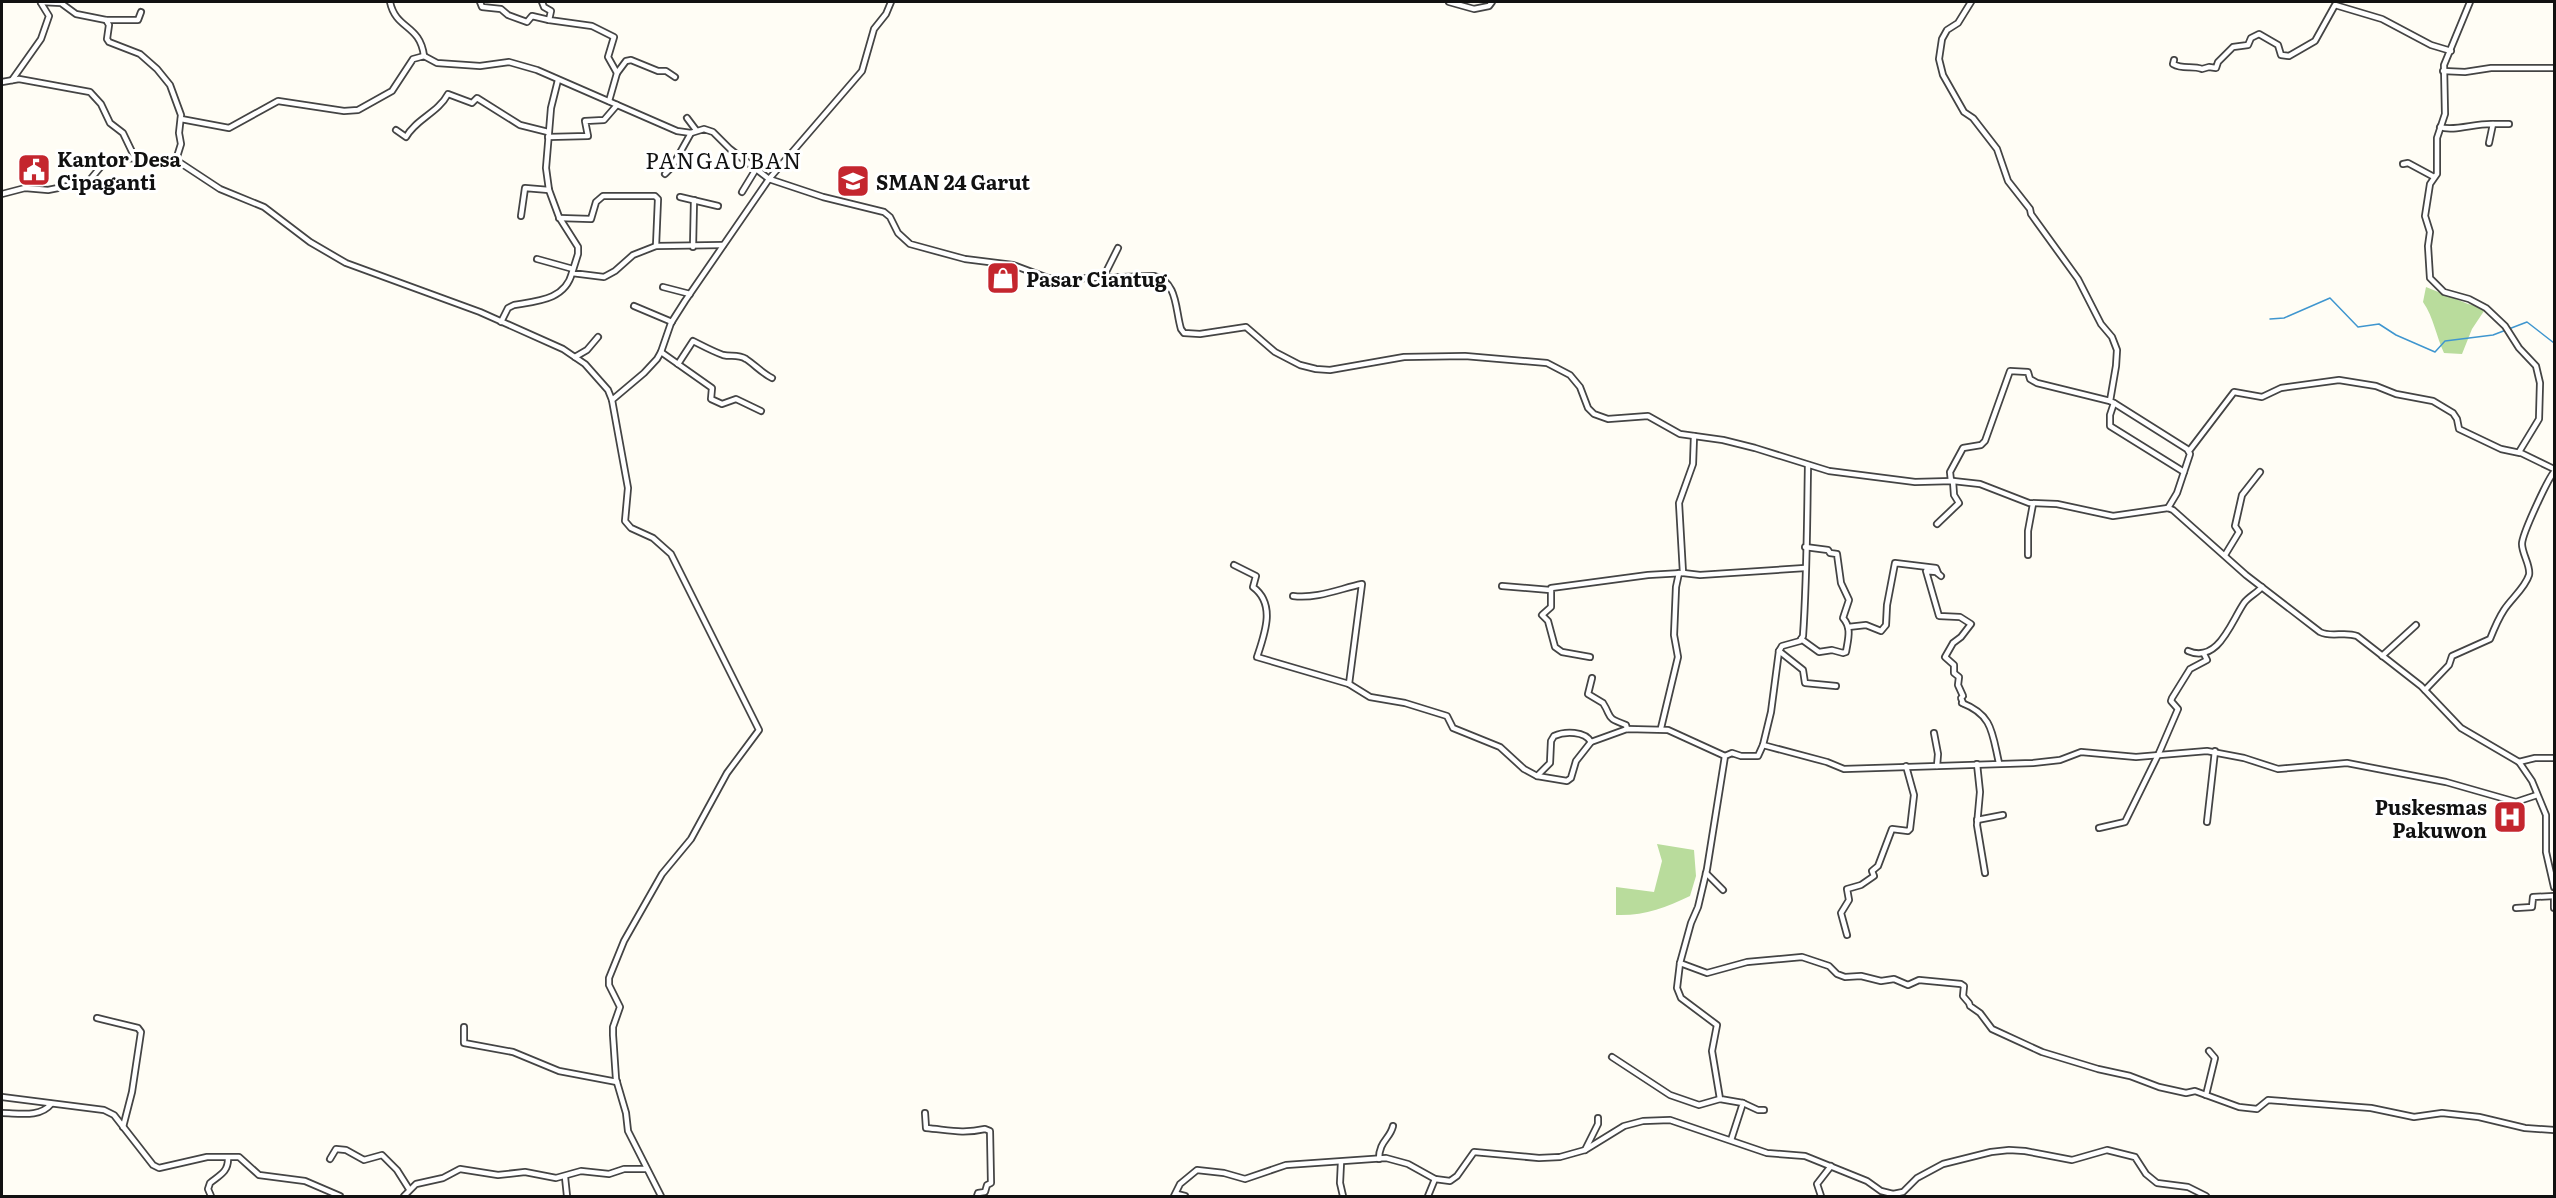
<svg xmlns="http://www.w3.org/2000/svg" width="2556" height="1198" font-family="Literata,serif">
<rect width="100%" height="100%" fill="#fffdf5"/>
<!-- forest -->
<g fill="#b9dc9c">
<path d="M2426,287L2468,304L2486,308L2472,329L2462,354L2444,353C2436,336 2434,318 2423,302Z"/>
<path d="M1657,844L1694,850L1696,876L1690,896C1665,908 1644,916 1616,915V887L1654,892L1662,861Z"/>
</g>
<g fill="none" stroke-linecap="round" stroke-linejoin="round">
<!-- stream -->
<path stroke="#3f96cf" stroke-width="1.5" d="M2270,319L2284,318L2330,298L2358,327L2379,324L2396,335L2435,352L2445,341L2493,335L2527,322L2554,343"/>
<!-- minor casing -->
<g stroke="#444" stroke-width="8">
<g id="minor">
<path d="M41,2L61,3L76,14L106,20L109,25L107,39L109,42L140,54L157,69L170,85L181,115L179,133L181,144L176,160"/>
<path d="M390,2C396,30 420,24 424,56"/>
<path d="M480,2L482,7L501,9L508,15L527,22L532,16L549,20"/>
<path d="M542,2L544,7L551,11L549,20L592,26L614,37L608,57L617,73L609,101"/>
<path d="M1449,2L1474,9L1489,6L1492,2"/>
<path d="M1971,2L1958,23L1947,30L1942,39L1939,59L1943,75L1964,112L1973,118L1997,149L2008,181L2030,209L2031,214L2078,279L2101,324L2112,337L2117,350L2116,366L2110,401L2114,403L2110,415V426L2184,472L2177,493L2168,508"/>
<path d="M2470,2L2444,65L2445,114L2437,138V174L2430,184L2425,216L2430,232L2428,246L2430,278L2444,292L2469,299L2486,308L2505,326L2519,348L2536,366L2540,383L2539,419L2519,452L2554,469"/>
<path d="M106,20H138L141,12"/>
<path d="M2174,60L2173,64C2183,70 2192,65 2202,69L2209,67L2216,68L2218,62L2233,47L2248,45L2251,38L2259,34L2278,45L2281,55L2289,56L2315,41L2335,5L2382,19L2431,45L2451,51"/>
<path d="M2443,71L2465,72L2491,68H2554"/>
<path d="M617,73L626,61L631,60L658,71H666L675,77"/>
<path d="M12,80L41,39L49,16L41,3"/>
<path d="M558,80L551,108L546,168L549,190L559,217L578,247V254L572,273L604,277L615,271L633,255L656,246L723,245"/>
<path d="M2,82L19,79L90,92L101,104L110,123L123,133L135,158"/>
<path d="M687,118L696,130"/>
<path d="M181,119L229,128L278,101L344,111L358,110L392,91L413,59L424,56L437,63L480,66L509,62L537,70L677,131L691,133L704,129L713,132L730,149L769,179L823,197L884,212L890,217L898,233L910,244L965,259L1013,265L1048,278L1059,279L1154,276C1178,282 1175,309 1181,329L1184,333L1200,334L1246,327L1275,352L1300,365L1316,369L1330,370L1404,357L1465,356L1547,363L1570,375L1580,387L1588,408L1594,414L1608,419L1648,416L1680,434L1723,440L1755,448L1829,471L1915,482L1953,481L1980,484L2029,503L2057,504L2113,516L2168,508L2173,510L2246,575L2320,632C2332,638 2344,631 2357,636L2421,686L2461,728L2519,762L2532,781L2546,815V852L2554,887"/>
<path d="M2493,124H2509"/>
<path d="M2440,127C2453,132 2476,123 2493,124L2489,143"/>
<path d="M396,130L406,137C416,119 438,113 448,94L472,103L477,98L520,125L548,132"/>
<path d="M548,137L588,136L585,121L604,120L617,105"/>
<path d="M2403,164L2408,163L2434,177"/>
<path d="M665,174L672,167L691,133"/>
<path d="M742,192L756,169"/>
<path d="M2,194L25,188L48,190L88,182L104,163L119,158L176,160L220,189L264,207L310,242L346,263L480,312L563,349L585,364L608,390L612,400"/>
<path d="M680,197L718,206"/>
<path d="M521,216L525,188L549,190"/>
<path d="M559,218L591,219L596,202L603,196H655L658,199L656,246"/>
<path d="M693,247L694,200"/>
<path d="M537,259L573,269"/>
<path d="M1104,276L1118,248"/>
<path d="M663,287L690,294"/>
<path d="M634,306L672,322"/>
<path d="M501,322L508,308L514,305C537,301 565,300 572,273"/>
<path d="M661,352L712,388L711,399L722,404L736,399L761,411"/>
<path d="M575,357L587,350L598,337"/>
<path d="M678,364L693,341C703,346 712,351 723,355C731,357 738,354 746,359C755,365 762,373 772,378"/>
<path d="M2114,403L2187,449L2190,454L2184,472"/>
<path d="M2189,451L2234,392L2262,397L2281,388L2339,380L2376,386L2396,394L2433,401L2453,413L2457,419L2459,429L2501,449L2520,453"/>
<path d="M1808,465C1807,522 1807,579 1803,636L1800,641L1782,646L1779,651L1771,712L1763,745L1827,762L1844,769L2033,763L2060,760L2081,752L2136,757L2207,751L2244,758L2278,769L2347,763L2446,782L2516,802L2537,795"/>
<path d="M1951,481L1950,472L1963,448L1981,445L1985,441L2010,371L2028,372L2030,379L2037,383L2110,401"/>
<path d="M1937,524L1959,503L1954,495L1953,481"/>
<path d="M2028,555V531L2033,504"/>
<path d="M2225,555L2239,532L2235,526L2242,495L2260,472"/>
<path d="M1234,565L1256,576L1253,587C1276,604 1265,633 1257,657L1349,684L1370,697L1405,703L1447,716L1453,728L1500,747L1524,769L1537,776L1567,781L1571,778L1576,761L1591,742L1627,729L1668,730L1725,756"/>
<path d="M1683,573L1700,575L1805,568"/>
<path d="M1941,576L1936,572L1926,571L1939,616L1960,617L1971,624L1961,637L1953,643L1945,657L1954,665V673L1959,677L1958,685L1963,696L1961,698L1963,703"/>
<path d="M1502,586L1550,590"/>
<path d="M1293,596C1317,599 1339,589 1362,584L1349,684"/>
<path d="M1848,627L1866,625L1881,631L1886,625L1887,605L1895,563L1936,568L1938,573"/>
<path d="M1801,639L1819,652L1832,650L1843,653L1846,652C1848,639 1852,628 1843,618L1849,600L1841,583L1837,554L1830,553L1828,550L1805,547"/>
<path d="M1779,651L1803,670L1805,683L1836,686"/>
<path d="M2188,651C2218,664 2231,622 2244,603C2248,597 2257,593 2262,587"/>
<path d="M2382,656L2416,625"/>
<path d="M1590,657L1562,652L1555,647L1548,621L1542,615L1551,607V588L1648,575L1683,573L1679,503L1693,464L1694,436"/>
<path d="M1592,678L1588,694L1603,703C1613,719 1605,717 1626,725L1627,729"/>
<path d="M2425,690L2449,665L2452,656L2490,639C2494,629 2498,619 2504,610C2511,599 2525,588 2529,575C2531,566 2522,554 2522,544C2522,534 2548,479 2554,472"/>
<path d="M1962,703C1993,715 1992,733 1999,763"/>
<path d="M1661,728L1678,657L1674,635L1676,587L1679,573"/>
<path d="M1934,733L1938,754L1937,766"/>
<path d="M2519,762L2535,758H2554"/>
<path d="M1977,764L1980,792L1977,825L1985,873"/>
<path d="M1537,776L1550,763L1551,741L1554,736C1565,731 1585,731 1591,742"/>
<path d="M1977,820L2003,815"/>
<path d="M2207,822L2215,751"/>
<path d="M2099,828L2125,822L2159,753L2178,709L2171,701L2172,698L2190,669L2207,660L2204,654"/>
<path d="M1706,873L1723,890"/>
<path d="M2554,896V908"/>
<path d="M2516,908L2532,907L2533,897L2554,896"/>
<path d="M1847,935L1841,913L1849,900L1847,889L1861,885L1874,876L1872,871L1878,866L1892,829L1908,831L1910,829L1914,795L1906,766"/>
<path d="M1680,963L1707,973L1747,962L1802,957L1829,966L1837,974L1845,977L1861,976L1881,981L1894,979L1908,985L1919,980L1961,984L1964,986L1963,996L1969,1003L1970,1006L1980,1013L1992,1029L2042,1052L2098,1069L2130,1076L2159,1087L2186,1093L2195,1091L2239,1107L2257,1109L2268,1100L2371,1108L2414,1117L2442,1113L2479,1117L2525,1128L2554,1130"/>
<path d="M97,1018L138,1028L141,1032L132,1092L123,1127"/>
<path d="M464,1027V1043L513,1052L559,1071L617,1082"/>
<path d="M1612,1057L1670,1095L1699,1105L1720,1099"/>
<path d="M2206,1095L2215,1058L2209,1051"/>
<path d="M2,1097L104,1110L114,1115L153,1165L159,1168L207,1157H239L259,1175L305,1181L340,1196"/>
<path d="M1743,1103L1758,1110H1764"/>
<path d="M2,1113C18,1113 40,1118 51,1104"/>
<path d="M925,1113L926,1128C949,1130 962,1134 985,1129L990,1131L991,1183L987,1185L985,1192L978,1193L977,1196"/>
<path d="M1731,1140L1743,1103L1720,1099L1712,1051L1717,1025L1681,998L1677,988L1680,963L1691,923L1698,907L1707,869L1725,756L1732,753L1741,756H1758L1763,745"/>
<path d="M1585,1150L1598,1124V1118"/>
<path d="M330,1159L336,1149L346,1150L364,1160L382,1155L397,1170L409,1189"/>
<path d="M1379,1159C1379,1141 1390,1139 1393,1126"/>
<path d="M1341,1162L1340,1183L1343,1196"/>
<path d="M565,1177L567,1196"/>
<path d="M1177,1194L1185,1196"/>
<path d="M211,1196L208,1189L210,1183C220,1175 228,1172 228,1159"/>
<path d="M404,1196L416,1184L443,1178L460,1169L498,1175L525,1172L556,1178L581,1171L609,1174L624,1169H646"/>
<path d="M661,1196L628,1131L626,1113L616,1079L613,1035V1027L620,1007L609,985V978L624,941L662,874L691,839L727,773L759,730L671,554L653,538L631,528L625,521L628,488L612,400L644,373L657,359L661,352L671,323L685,301L769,179L862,71L874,29L886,14L891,2"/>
<path d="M1174,1196L1180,1184L1197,1170L1224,1173L1245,1179L1286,1165L1386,1158L1408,1164L1435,1179L1450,1181L1457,1176L1474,1152L1539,1158L1560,1157L1585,1150L1624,1126L1643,1121L1670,1120L1767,1153L1805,1156L1867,1181L1881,1191L1893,1194L1903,1192L1917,1178L1943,1164L1991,1152L2009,1150L2025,1151L2072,1160L2107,1150L2135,1157L2146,1174L2157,1183L2188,1187L2206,1196"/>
<path d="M1428,1196L1435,1179"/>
<path d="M1821,1196L1817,1184L1831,1166"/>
</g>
</g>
<!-- minor -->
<use href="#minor" stroke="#fff" stroke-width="4.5"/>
</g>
<!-- icons -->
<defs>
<g id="civic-square" transform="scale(1.725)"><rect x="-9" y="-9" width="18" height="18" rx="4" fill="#c4262e" stroke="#fff"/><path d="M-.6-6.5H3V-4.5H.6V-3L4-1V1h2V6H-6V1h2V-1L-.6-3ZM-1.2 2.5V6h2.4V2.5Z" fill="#fff"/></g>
<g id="school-square" transform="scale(1.725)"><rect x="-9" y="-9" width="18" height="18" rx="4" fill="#c4262e" stroke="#fff"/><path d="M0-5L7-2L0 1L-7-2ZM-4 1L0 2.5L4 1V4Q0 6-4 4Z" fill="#fff"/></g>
<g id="shop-square" transform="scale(1.725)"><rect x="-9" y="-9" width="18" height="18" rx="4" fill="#c4262e" stroke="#fff"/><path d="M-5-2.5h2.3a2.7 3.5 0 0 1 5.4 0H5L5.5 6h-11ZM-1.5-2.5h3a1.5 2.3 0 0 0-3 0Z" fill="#fff"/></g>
<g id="hospital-square" transform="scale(1.725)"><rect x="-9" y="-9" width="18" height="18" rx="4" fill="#c4262e" stroke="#fff"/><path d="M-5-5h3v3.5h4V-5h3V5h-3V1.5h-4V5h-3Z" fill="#fff"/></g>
</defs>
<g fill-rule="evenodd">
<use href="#civic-square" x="34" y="170"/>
<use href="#school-square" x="853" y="181"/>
<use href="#shop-square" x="1003" y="278"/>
<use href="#hospital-square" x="2510" y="817"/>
</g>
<g text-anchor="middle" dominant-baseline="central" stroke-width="6" stroke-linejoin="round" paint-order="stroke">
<!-- poi labels -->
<g font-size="20" font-weight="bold" fill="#111" stroke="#fff" text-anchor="start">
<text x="57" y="158">Kantor Desa<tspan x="57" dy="23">Cipaganti</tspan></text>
<text x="876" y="181">SMAN 24 Garut</text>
<text x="1026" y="278">Pasar Ciantug</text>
<text x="2487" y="806" text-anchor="end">Puskesmas<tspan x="2487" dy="23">Pakuwon</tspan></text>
</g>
<!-- quarter labels -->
<g font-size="22" letter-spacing="1.5" fill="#111" stroke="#fff">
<text x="724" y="159">PANGAUBAN</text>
</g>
</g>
<!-- border -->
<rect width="2556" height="1198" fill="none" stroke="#111111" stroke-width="6"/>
</svg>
